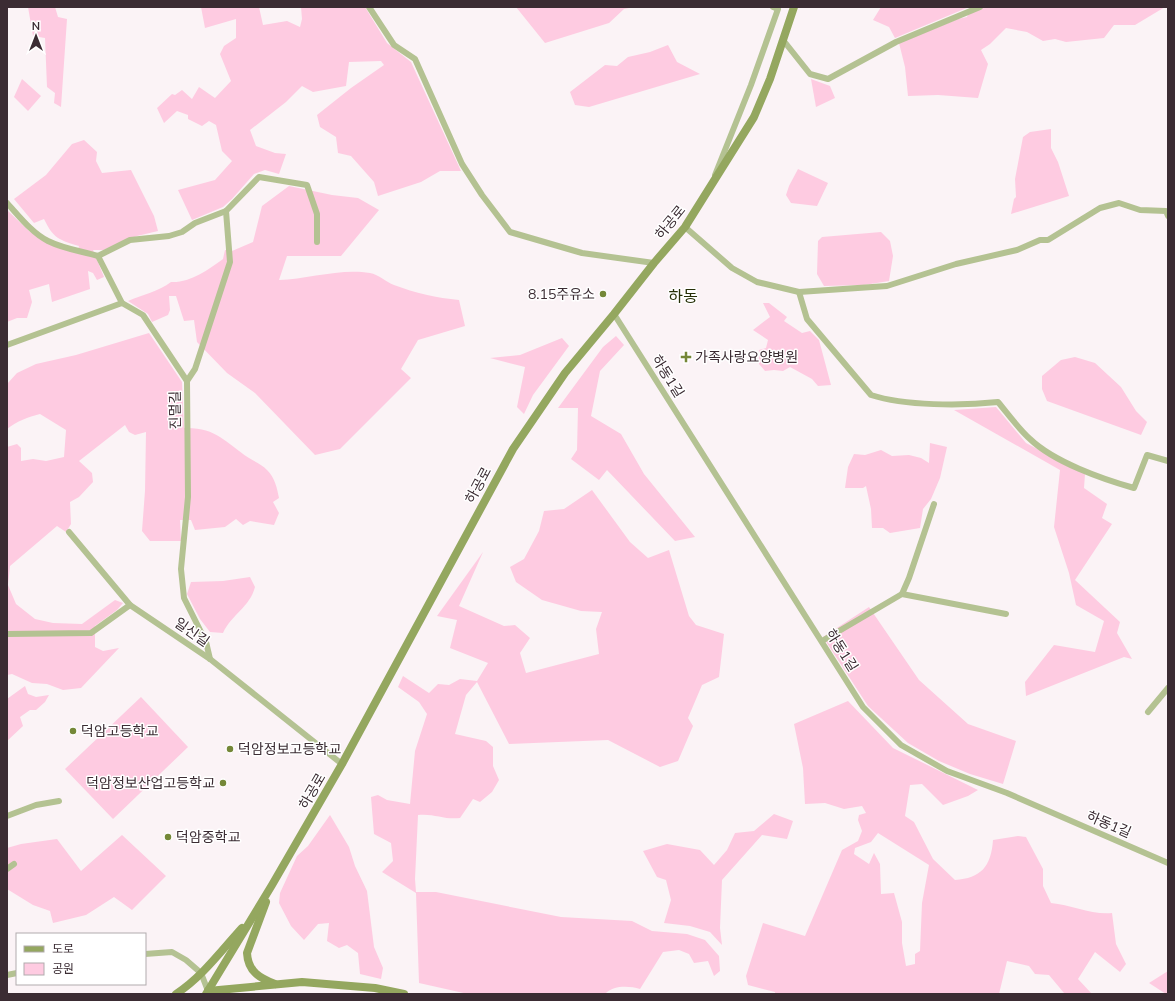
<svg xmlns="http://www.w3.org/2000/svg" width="1175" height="1001" font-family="Mulish,'Noto Sans KR',sans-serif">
<rect width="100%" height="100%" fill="#fbf3f6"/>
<!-- green -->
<g fill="#fecbe1" fill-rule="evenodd">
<path d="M28,7H55L58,17L67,19L61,107L54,103L55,93L47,87L45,38L33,36Z"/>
<path d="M201,7H259L263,25L287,21L300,27L302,19L301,7H365L387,43L411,62L461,171H440L421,182L378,196L374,182L351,156L338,153L336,137L320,127L317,115L351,88L384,65L381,61L349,62L346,86L313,92L302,86L286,102L250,130L256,146L275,153L286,154L279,174L265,170L254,174L232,199L223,207L192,220L178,190L215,180L232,161L222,151L216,125L209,121L202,126L188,119V115L177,111L164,123L157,108L172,94L175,95L182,90L192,99L199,87L215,98L231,81L220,54L224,46L236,38V19L205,28Z"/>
<path d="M516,7H634L624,9L609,23L545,43Z"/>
<path d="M881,7H969L895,38L889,27L873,20Z"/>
<path d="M971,7H1165L1135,25H1114L1104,38L1066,42L1055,39L1043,41L1027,32L1006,28L990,44L981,50L988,64L978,98L938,95L908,96L905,67L899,43L958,19L967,17Z"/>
<path d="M668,45L677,62L700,74L589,107L575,105L570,92L605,65L617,66L628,57L650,52Z"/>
<path d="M22,79L41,96L28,111L14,97Z"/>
<path d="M811,79L830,86L835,98L816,107Z"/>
<path d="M1051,129V148L1058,162L1069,196L1011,214L1014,199L1016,197L1015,179L1023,137L1030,132Z"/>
<path d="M84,140L97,152L96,161L102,173L131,170L154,216L158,231L137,236L104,250H93L104,277L97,280L93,273L88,271L90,289L52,302L49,284L29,290L32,302L27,318H17L7,322V210L29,231L47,243L77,253L79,246C59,240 53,238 44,219L34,223L14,199L46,175L72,144Z"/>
<path d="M798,169L828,183L817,206L791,203L786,195L789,186Z"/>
<path d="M289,186L332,195L358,198L379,210L341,256H287L279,280C308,279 341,268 370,273C378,274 386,282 394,285C415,293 437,298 459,300L465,326L418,340L401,369L411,378L340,449L315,455L255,393L227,373L197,342L194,320L184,321L176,296H169L170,310L168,315L152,322L148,314L128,301C142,295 159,291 171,282C190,283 208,270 223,259L225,250L232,251L253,242L262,206Z"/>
<path d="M881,232L890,241L893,256L889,281L864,285L824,286L817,274L818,241L822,237Z"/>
<path d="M763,303H769L787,317L784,321L802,333L810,331L819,340L831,385L818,386L812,379L790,367L783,371L774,370L765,371L759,364V350L766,348L768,340L753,330L770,317Z"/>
<path d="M149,333L182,382L184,428C216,427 225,442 249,458C255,462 263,465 267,470C275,478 277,488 279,498L273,502L279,513L274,525L250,521L243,525L236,519L225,527L195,530L191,520H180L181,541H150L142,531L145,491L146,432L135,435L129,432L125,425L79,461L92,473L93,482L79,497L70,502L71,524L66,532L57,526L10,566L8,585L16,604L35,619L53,623L82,624L115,600L123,603L117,610L95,626V647L103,651L119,648L81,688L63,690L47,684L32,683L12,674L7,675V447L17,444L21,448V461L33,459L46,461L64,457L66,430L40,414C28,417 17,421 7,429V384L17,373L36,364L76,355Z"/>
<path d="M616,336L624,345L600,371L591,416L621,434L644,474L695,537L675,541L607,470L599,480L571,459L577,450L578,408H558L603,347Z"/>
<path d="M562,338L569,346L533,395L524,414L517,407L525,367L490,358L520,355Z"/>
<path d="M1075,357L1095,363L1121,387L1136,411L1147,422L1141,435L1047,401L1042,389V376L1061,360Z"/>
<path d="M996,407L1026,443L1085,474L1084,488L1107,504L1102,518L1112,524L1075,580L1120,622L1117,633L1132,659L1124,657L1026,696L1025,682L1054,645L1095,652L1104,621L1076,605L1069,573L1054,527L1060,470L954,410Z"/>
<path d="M930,443L947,447L940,478L931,499L923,509L920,528L890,533L883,528H872L871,509L866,486L863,488H845L848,467L854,454L865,455L881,450L892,456L909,455L921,458L929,463Z"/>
<path d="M592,490L630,542L648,558L669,550L689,616L696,625L724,634L719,677L702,685L688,718L693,726L678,761L660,767L608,740L509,744L477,682L466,695L455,734L486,741L493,747V766L499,780L492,792L480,802L473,799L460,818C445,820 433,813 418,815L415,879L416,892H436L561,917L632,921L652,931L687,934L705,940L719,956L720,971L714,976L708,961L694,963L689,954L679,950L663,952L640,989C629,986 614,985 605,994H468L419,983L416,893L382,872L393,861L391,843L374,834L371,797L378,795L387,800L410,804L415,751L427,714L419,702L398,687L403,676L429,693L438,684L449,685L460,679L477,681L488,663L450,648L457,620L437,616L483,552L459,606L504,626L515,625L530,638L520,653L526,673L599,654L596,629L602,612L581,611L542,600L516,582L510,567L524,559L539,531L544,511L564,509Z"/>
<path d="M250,577L255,587C250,607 231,615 223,633L210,632L200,619L187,594L191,582L223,581Z"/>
<path d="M869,607L919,680L968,724L1016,741L1003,784L970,774L939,761L908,743L868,706L823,637Z"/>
<path d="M25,686L28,694L36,697L49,695L45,702L36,710H30L20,717L23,726L7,741V699Z"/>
<path d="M141,697L188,747L113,819L65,769Z"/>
<path d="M848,701L893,748L978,790L968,796L943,805L922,784L910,785L905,816L914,822L933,859L955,880C981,878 991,867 993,840L1018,836L1026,837L1043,869V886L1051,903C1071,905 1092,915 1112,913L1116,944L1126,964L1120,972L1095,952L1078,979L1092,994L1064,993L1049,975L1035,974L1029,966L1007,961L999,994H775V992L748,985L746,976L763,923L805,936L842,850L858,841L862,831L858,820L859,815L866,813L862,806L844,809L825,803L805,804L803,768L794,724ZM878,833L929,865L922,903L920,951L915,954V964L906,966L902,943V922L894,893L881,894L880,864L874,853L869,864L854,854L855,848L871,842Z"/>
<path d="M774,814L793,821L787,839L762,835L722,880L720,928L722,945L710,932L690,926L664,923L671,900L666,880L657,877L643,851L667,844L700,850L714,865L727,850L735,833L754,831Z"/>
<path d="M330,815L349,847L355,866L367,891L374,947L383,968L381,979L360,974L358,953L347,945L339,948L327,941L329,923L318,924L304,940L291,926L279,903L280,893L297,856L308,846Z"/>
<path d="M122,835L166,876L132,910L114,897L86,915L53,923L50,911L33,905L7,889V848L21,844L57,839L81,871Z"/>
<path d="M1168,971V994H1166L1149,983Z"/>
</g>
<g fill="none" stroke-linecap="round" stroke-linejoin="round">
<!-- street -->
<g stroke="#b4c292" stroke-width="6">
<path d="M369,7L394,45L415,59L462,164L482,195L510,232L582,253L654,263"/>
<path d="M783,40L810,74L828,79L896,42L980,7"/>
<path d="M715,175L751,85L778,9L773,7"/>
<path d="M7,203C19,216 32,233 48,241C64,249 81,251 98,256L122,303"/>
<path d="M685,227L732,268L757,282L799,292L887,286L956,264L1017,250L1040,240H1048L1100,208L1119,203L1140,210L1166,211L1168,216"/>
<path d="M98,256L130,240L169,236L182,232L195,223L226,211"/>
<path d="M799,292L807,319L871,395C905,406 962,406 998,402C1008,414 1018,428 1030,439C1054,462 1102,479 1134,488L1147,455L1168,461"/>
<path d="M614,314L863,707L901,745L947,771L1007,793L1168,863"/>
<path d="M7,345L122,303L143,315L187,381L188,497L181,569L184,598L206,642L210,659"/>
<path d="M187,381L195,369L230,262L226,211L259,177L307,185L317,214V242"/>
<path d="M69,532L130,605"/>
<path d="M902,594L909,578L934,504"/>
<path d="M7,634L91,633L130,605L210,659L342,764"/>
<path d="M822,641L902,594L1006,614"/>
<path d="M1148,712L1168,688"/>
<path d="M7,816L36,805L59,801"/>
<path d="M7,869L14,864"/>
<path d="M145,954L172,952L186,960L201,973L208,991"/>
<path d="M7,975L17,973"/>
</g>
<!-- secondary -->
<g stroke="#94a75f" stroke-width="8">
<path d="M266,902L247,953C248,972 260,978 275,984"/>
<path d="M208,991L302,982L375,988L404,994"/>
<path d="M176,994C202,977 221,951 242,928"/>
<path d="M206,994L272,885L342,764L513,449L565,373L614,314L654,263L685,227L754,117L770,79L794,7"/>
</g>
</g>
<!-- markers -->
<g fill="#748737" stroke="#fff" stroke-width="1.5">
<circle cx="603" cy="294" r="4"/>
<path d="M684 351h4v4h4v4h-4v4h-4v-4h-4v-4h4z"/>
<circle cx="73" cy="731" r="4"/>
<circle cx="230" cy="749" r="4"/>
<circle cx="223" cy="783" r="4"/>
<circle cx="168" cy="837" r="4"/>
</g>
<g text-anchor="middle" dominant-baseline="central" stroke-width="3" stroke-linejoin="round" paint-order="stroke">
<!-- street labels -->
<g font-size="14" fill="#3b2c33" stroke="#fff">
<text transform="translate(670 222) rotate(-51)">하공로</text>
<text transform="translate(668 376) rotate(58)">하동1길</text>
<text transform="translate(175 410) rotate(-91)">진멀길</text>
<text transform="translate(478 485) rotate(-62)">하공로</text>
<text transform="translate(192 632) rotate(35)">일신길</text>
<text transform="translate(842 650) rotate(58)">하동1길</text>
<text transform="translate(312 791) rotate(-60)">하공로</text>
<text transform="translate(1109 824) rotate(23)">하동1길</text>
</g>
<!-- poi labels -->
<g font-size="14" fill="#3b2c33" stroke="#fff" text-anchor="start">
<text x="595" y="294" text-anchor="end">8.15주유소</text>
<text x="695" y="357">가족사랑요양병원</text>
<text x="81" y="731">덕암고등학교</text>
<text x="238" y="749">덕암정보고등학교</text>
<text x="215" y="783" text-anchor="end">덕암정보산업고등학교</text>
<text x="176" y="837">덕암중학교</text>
</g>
<!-- quarter labels -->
<g font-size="16" fill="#262f07" stroke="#fff">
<text x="683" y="296">하동</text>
</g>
</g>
<!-- border -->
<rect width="1175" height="1001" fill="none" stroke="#3b2c33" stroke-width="16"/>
<!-- legend -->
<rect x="16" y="933" width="130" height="52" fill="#ffffff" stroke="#b1abad"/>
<rect x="24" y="946" width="20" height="6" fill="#94a75f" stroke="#b1abad"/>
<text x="52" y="953" font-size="12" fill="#3b2c33">도로</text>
<rect x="24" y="963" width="20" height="12" fill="#fecbe1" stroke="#b1abad"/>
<text x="52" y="973" font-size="12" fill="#3b2c33">공원</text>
<!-- north arrow -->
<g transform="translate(36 36)" stroke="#ffffff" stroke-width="3" paint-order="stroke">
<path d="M0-3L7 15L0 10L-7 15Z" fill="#3b2c33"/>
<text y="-6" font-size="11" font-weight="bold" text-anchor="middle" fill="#3b2c33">N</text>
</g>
</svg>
